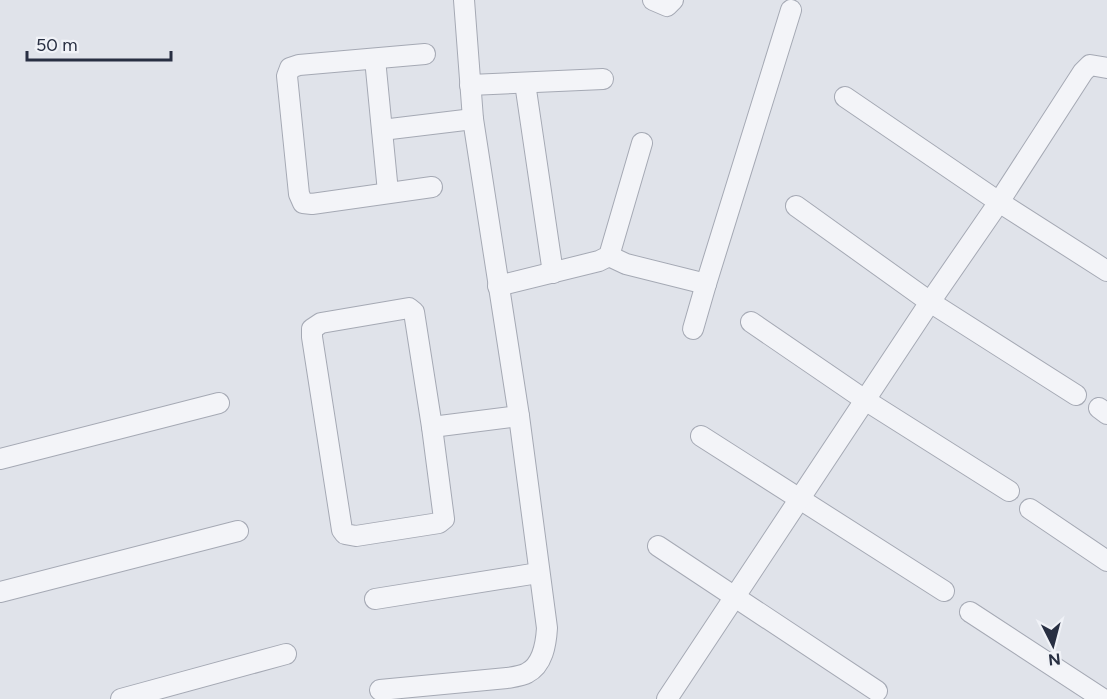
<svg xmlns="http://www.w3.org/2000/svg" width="1107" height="699" font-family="Figtree,sans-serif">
<rect width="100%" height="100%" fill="#e0e3ea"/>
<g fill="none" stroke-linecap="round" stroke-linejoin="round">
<!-- minor casing -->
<g stroke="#a5a9b4" stroke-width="22">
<g id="minor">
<path d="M653,0L667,6L673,0"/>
<path d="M425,54L299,65L290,68L287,76L299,194L303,203L312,204L432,187"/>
<path d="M375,59L388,192"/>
<path d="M525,83L553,273"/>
<path d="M470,85L603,79"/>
<path d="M845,97L999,202L1107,271"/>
<path d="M382,130L473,119"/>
<path d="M796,206L930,302L1076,395"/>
<path d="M609,256L626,264L706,284L791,10"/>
<path d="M498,286L599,261L609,256L642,143"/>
<path d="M409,308L414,312L432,427L444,519L439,523L356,536L345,534L342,530L312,337V329L321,323Z"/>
<path d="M751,322L865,400L1009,491"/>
<path d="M693,329L706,284"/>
<path d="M1099,408L1107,414"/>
<path d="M432,427L519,416"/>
<path d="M701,436L944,591"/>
<path d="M0,459L219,403"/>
<path d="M1030,509L1107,561"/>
<path d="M658,546L877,691"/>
<path d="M0,592L238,531"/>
<path d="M375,599L538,573"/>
<path d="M970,612L1103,699"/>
<path d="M380,690L507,678C513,677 522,676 527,673C543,665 546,644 547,628L519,416L473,119L464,0"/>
<path d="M121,699L286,654"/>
<path d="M667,699L930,302L999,202L1083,72L1090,65L1107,68"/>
</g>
</g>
<!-- minor -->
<use href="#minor" stroke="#f3f4f8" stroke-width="20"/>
</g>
<!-- north arrow -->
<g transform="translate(1053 645) rotate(174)" stroke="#f0f2f7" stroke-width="4.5" paint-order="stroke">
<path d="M0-4.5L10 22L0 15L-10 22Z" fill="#282f42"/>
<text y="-9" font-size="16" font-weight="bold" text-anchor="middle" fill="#282f42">N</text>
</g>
<!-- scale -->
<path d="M27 51v9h144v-9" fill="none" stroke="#282f42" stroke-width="3"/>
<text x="36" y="51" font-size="18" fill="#282f42" stroke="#f0f2f7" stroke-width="4.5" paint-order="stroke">50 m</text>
</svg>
